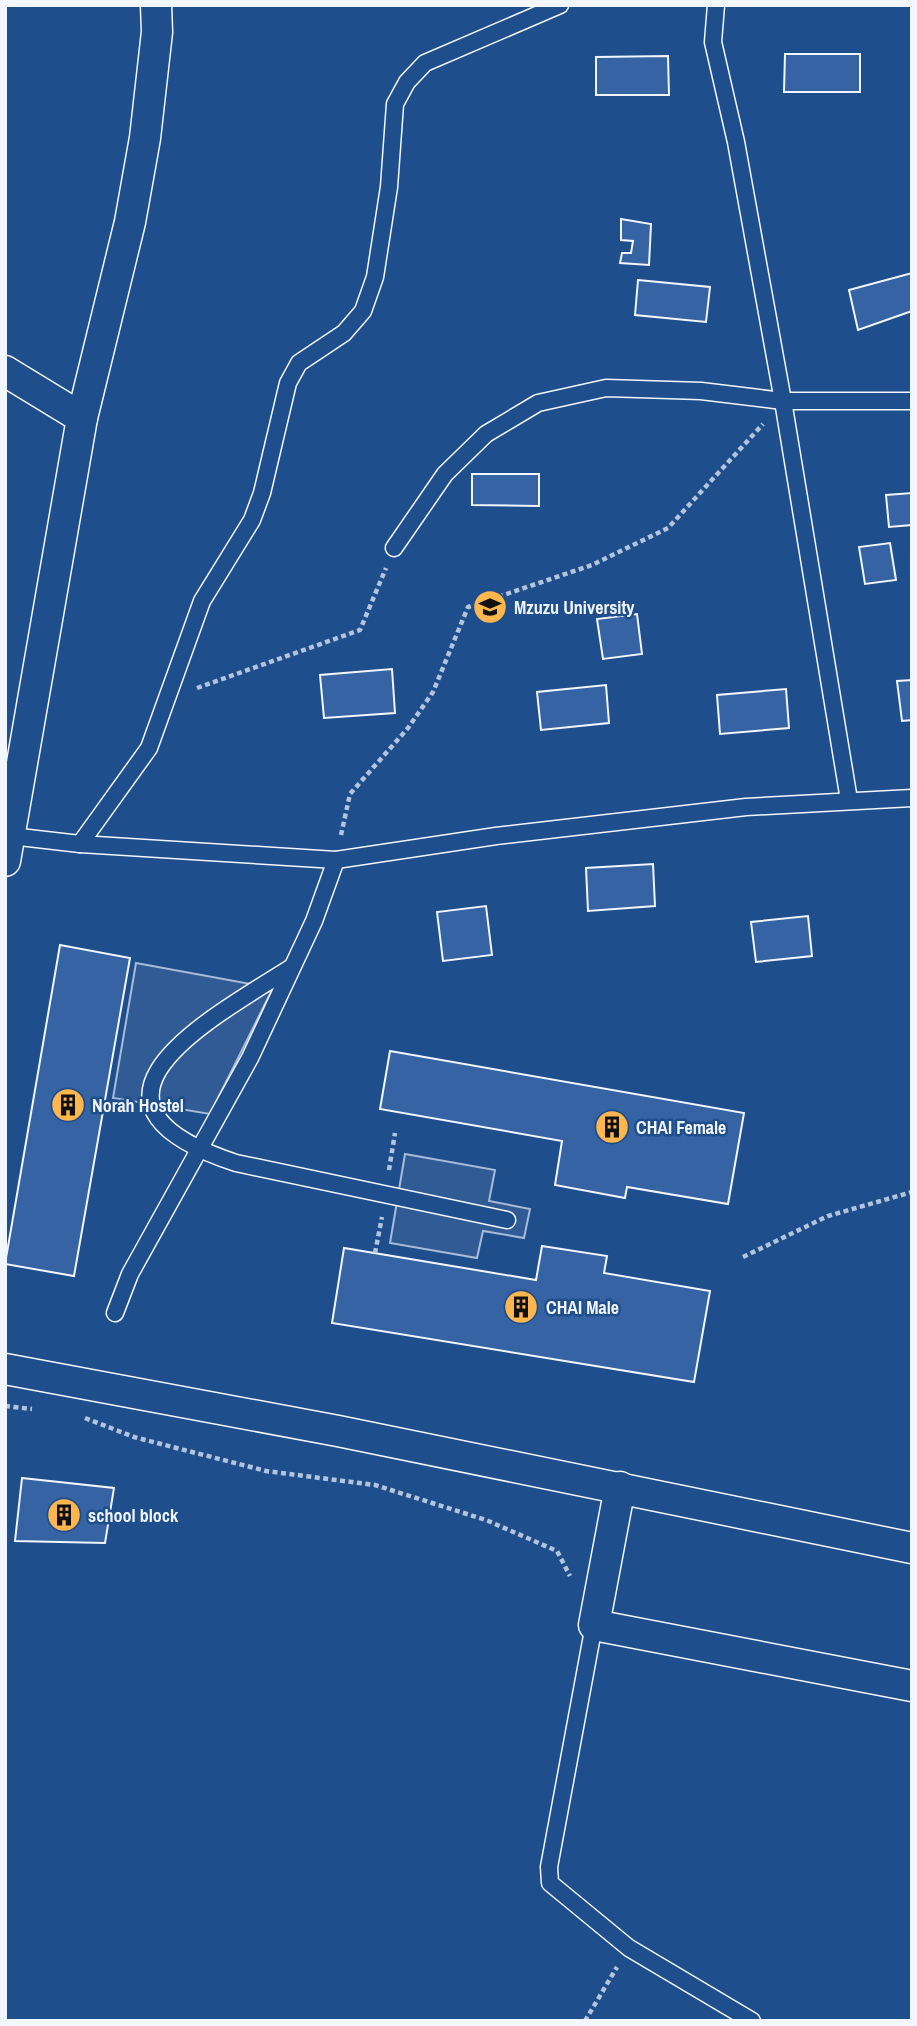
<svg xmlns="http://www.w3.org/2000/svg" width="917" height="2026" font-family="'Archivo Narrow',sans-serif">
<rect width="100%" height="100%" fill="#1f4e8c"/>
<!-- parking -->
<g fill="#305b95" stroke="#a8bbd7" stroke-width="2">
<path d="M136,963L273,988L210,1114L113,1098Z"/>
<path d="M405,1154L495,1170L489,1201L530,1209L524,1238L483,1231L477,1258L390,1243Z"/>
</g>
<!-- building -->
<g fill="#3563a3" stroke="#f2f6ff" stroke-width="2">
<path d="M785,54H860V92H784Z"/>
<path d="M668,56L669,95H596V57Z"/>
<path d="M621,219L651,224L649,265L620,263L622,253H631L633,241L621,240Z"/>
<path d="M912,273V311L858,330L849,290Z"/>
<path d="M638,280L710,287L706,322L635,315Z"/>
<path d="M472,474H539V506L472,505Z"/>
<path d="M912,493V525L889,527L886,495Z"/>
<path d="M890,543L896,580L865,584L859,547Z"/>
<path d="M637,614L642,654L603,659L597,619Z"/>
<path d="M392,669L395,713L324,718L320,675Z"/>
<path d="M912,680V720L902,721L897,681Z"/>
<path d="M606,685L609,723L541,730L537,692Z"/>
<path d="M786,689L789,728L720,734L717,695Z"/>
<path d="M653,864L655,906L588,911L586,868Z"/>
<path d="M486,906L492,955L443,961L437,912Z"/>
<path d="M808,916L812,956L756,962L751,922Z"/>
<path d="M60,945L130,958L74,1276L5,1264Z"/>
<path d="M390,1051L744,1113L728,1204L627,1187L625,1198L555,1185L562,1141L380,1109Z"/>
<path d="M542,1246L607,1256L604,1273L710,1291L694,1382L332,1323L344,1248L536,1280Z"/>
<path d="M22,1478L114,1488L105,1543L15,1541Z"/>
</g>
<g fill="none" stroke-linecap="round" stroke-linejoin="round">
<!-- service casing -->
<g stroke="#f2f6ff" stroke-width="19">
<g id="service">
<path d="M716,5L713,42L736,142L783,401L849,800"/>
<path d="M394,548L445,474L486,434L538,403L606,388L701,391L783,401H912"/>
<path d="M11,836L80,844L336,860L496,836L746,807L912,798"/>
<path d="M80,844L149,748L202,601L252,520L262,493L288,383L299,363L344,333L363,311L375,277L389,187L395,104L407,82L425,63L560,5"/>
<path d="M292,967C208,1020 53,1103 236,1163L507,1220"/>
<path d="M115,1313L130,1274L250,1058L314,921L336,860"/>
<path d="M594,1625L549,1867L550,1883L629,1948L752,2021"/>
</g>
</g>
<!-- minor casing -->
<g stroke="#f2f6ff" stroke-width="33">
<g id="minor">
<path d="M5,371L82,418"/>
<path d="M5,861L82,418L130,222L145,138L157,32L156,5"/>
<path d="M5,1369L338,1431L912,1548"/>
<path d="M620,1487L594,1625L912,1686"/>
</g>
</g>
<!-- path -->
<g stroke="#b3c4dc" stroke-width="4.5" stroke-dasharray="5 3.5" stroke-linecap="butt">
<path d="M197,688L360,630L386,568"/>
<path d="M341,835L350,794L408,728L433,692L468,607L592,565L668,528L763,424"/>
<path d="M389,1170L395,1133"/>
<path d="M375,1253L382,1217"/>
<path d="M743,1257L828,1216L912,1192"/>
<path d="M5,1406L32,1409"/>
<path d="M85,1418L134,1437L266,1471L375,1485L486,1520L557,1551L570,1576"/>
<path d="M585,2021L617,1967"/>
</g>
<!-- service -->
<use href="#service" stroke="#1f4e8c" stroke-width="16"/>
<!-- minor -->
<use href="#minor" stroke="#1f4e8c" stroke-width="30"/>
</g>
<!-- icons -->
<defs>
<g id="university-disc" transform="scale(1.75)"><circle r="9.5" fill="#ffb74d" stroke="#1f4e8c"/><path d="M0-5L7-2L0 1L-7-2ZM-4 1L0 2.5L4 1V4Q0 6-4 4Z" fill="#111"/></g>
<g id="building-disc" transform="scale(1.75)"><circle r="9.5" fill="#ffb74d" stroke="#1f4e8c"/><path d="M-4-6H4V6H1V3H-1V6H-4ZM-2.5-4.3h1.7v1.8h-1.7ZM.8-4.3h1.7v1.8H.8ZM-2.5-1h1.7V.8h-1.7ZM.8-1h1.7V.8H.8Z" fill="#111"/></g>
</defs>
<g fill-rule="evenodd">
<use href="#university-disc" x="490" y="607"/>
<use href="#building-disc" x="68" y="1105"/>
<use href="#building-disc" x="612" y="1127"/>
<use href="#building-disc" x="521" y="1307"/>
<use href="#building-disc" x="64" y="1515"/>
</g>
<g text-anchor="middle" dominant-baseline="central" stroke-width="5" stroke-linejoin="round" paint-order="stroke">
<!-- poi labels -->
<g font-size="18" font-weight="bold" fill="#f2f6ff" stroke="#1f4e8c" text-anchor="start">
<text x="514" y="607">Mzuzu University</text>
<text x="92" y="1105">Norah Hostel</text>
<text x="636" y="1127">CHAI Female</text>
<text x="546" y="1307">CHAI Male</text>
<text x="88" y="1515">school block</text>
</g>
</g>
<!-- border -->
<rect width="917" height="2026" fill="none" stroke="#f2f6ff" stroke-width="14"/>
</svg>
